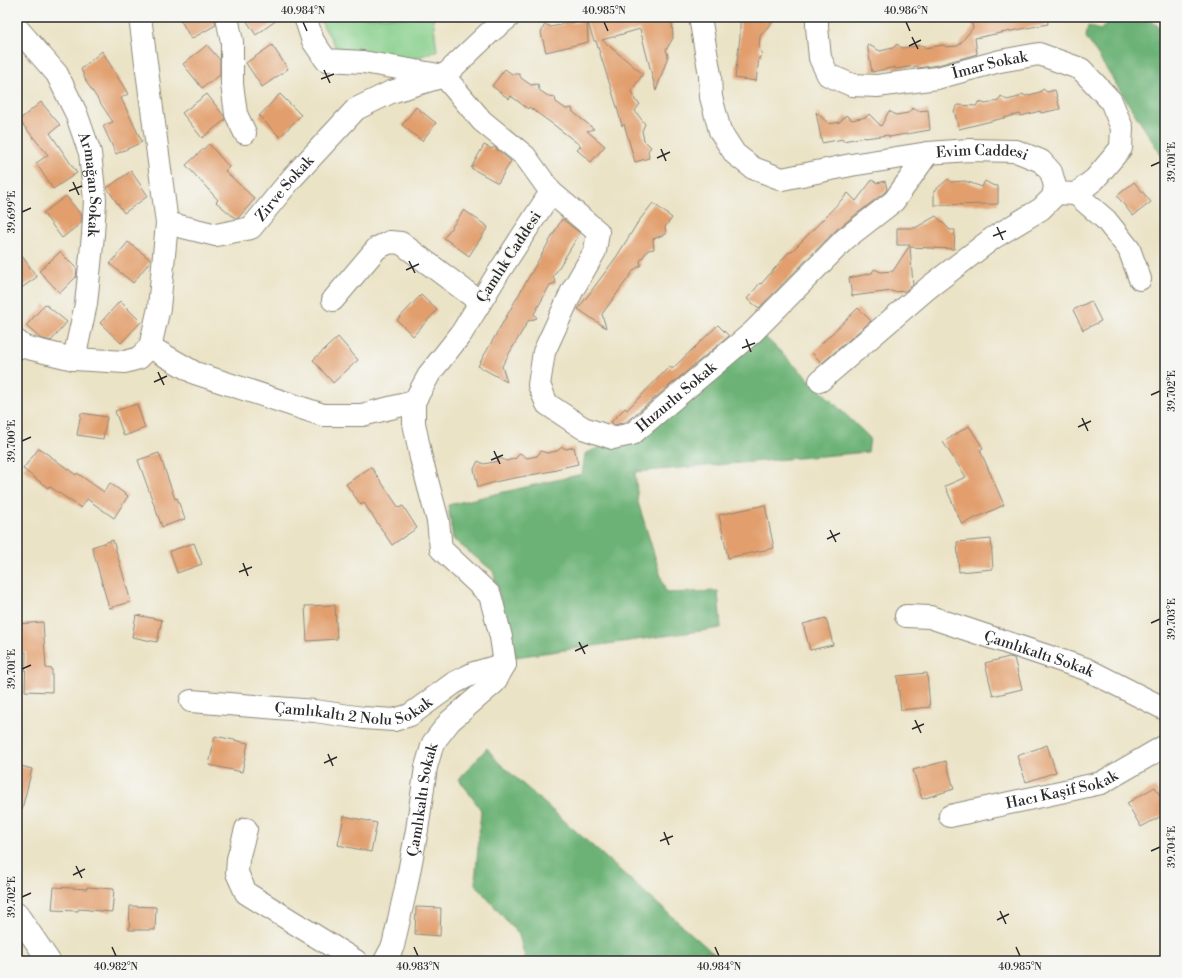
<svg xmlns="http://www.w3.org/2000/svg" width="1182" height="978" font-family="'Libre Bodoni',serif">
<rect width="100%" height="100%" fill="#f6f6f2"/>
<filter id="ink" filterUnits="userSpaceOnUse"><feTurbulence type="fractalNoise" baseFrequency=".025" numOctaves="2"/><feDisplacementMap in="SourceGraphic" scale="8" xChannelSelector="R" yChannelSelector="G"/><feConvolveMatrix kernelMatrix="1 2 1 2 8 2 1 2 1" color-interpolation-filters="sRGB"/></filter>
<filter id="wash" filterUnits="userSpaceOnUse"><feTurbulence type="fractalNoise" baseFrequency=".012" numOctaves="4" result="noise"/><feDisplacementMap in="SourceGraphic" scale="16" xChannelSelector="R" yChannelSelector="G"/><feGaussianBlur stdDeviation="0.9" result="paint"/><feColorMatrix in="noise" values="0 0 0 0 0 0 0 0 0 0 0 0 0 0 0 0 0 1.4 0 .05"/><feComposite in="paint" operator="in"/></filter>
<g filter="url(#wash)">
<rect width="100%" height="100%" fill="#ebe3c6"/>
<!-- green -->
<path fill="#86cf8a" stroke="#587d5a" d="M318,17H433L437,51L406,61L340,54Z"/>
<!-- forest -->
<g fill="#6cb276" stroke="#4c6e50">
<path d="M1113,17H1147L1165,32V161L1086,37L1088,26L1100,30Z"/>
<path d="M762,334L870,438L868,452L635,472L638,502L666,593L718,591L721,628L515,657L493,571L453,539L448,505L582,474L585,454L606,444Z"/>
<path d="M487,748L498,762L722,961H526L519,935L475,884L481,810L459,779Z"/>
</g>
<g id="blocks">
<!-- building -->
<g fill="#e29f6d">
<path d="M179,17H215L216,25L191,39Z"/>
<path d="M244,17H281L256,35Z"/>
<path d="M586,17H668V20L672,23L673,38L666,50L668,56L656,91L640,29L602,40L643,74L632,90L635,100L640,104L635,111L645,124L642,131L644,140L651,147L648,151L649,158L635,162L624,124L622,126L617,107L596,41H594L587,21L588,42L546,52L541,33L545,24L551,27L564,24L566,21L572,23L587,20Z"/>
<path d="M970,17H1047L1048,24L975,38L977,54L938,65L918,68L917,66L895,69V67L872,72L867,44L880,51L893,48L897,44L902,48L923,45L925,48L944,45L946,47L958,46L973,28Z"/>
<path d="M740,18L774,20L760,36L759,49L763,54L759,58L756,81L735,78L740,37Z"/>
<path d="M207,45L220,60V75L202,88L183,64Z"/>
<path d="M272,45L288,69L262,87L246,63Z"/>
<path d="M102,51L128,94L121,98L142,142L116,154L103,126L113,122L87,83L81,69Z"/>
<path d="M505,69L512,74H519L521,78L531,85L538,84L539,90L548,96L555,97L556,102L566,109L572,108L573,112L594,129L587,131L605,146L591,162L577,150L581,146L554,125L529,107L528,109L511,96L509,99L492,86Z"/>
<path d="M1043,89L1047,92L1055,90L1060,109L1041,113L1040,111L1021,116L1020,114L959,129L954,111L958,105L976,106L979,102L986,104L998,101L1001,96L1007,100L1019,97L1022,94L1026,96L1040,92Z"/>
<path d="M207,94L224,116L225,120L202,138L182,113Z"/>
<path d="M280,94L301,115L280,137L259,116Z"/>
<path d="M41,102L60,125L50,133L77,173L53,189L36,163L48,155L19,120Z"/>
<path d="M416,107L436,123L422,141L402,125Z"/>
<path d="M913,108L918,111L928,110L930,130L889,137L888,135L865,138V137L843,141V139L822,143L816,112L829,124L840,122L846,115L852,120L866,117L869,114L881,126L889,111L896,115L908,113Z"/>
<path d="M209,144L229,167L225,171L255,199L238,218H235L216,202L218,200L186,165Z"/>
<path d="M484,145L492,149L494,147L511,161L498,183L471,168Z"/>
<path d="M131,171L148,196L124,213L107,188Z"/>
<path d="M948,179L951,182L965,181L982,187L985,181L992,185L998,186V204L934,205V191Z"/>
<path d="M872,180L877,183L885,181L887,189L885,192L836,230L759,308L747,299L760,283L761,284L789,252L790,253L804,239L848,193L856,201Z"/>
<path d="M1134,182L1151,202L1133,216L1117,196Z"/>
<path d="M66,196L82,216L81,223L62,238L43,213Z"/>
<path d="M653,203L672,218L665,227L666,234L653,239L654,249L648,250L640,261L641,265L634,270L602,314L606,328L578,309L617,256L638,222Z"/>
<path d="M464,210L488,227L469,256L444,238Z"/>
<path d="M936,216L950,230H955L954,249L910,247L913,285L905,291L893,292L892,291L852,296L849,278L872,273L874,269L881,272L893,271L910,245H897V228H915Z"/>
<path d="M562,219L580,233L553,277L556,283L550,285L534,314L537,318L528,321L502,366L507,382L478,366Z"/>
<path d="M128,242L151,260L133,283L110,264Z"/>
<path d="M17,249L37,277L17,291Z"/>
<path d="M60,252L77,269L76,277L60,293L39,271Z"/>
<path d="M421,295L437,310L413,336L397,320Z"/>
<path d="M120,301L141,322L121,343L100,323Z"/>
<path d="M1091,301L1101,321L1083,330L1073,310Z"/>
<path d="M45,304L67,322L51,341L40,338L26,326Z"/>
<path d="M858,308L871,321L822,363L812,353Z"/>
<path d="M718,325L729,336L626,422L614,425L611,422L625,408L627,410L670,366L672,369Z"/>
<path d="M338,337L358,360L333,383L313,360Z"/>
<path d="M137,404L145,428L124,436L115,411Z"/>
<path d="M81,413L107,417L103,439L77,435Z"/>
<path d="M969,426L983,448L980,450L1004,505L962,524L945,486L966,477L943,442Z"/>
<path d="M562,447L566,449L574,447L578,464L556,469L557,470L499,481L478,487L474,469L478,461L484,464L498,461L499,458L507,461L516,458L520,453L527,458L537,456L541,451L547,453L557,451Z"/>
<path d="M39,448L76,475L77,473L104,492L110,483L128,496L114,518L87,499L81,508L49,486L48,488L23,469Z"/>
<path d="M159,453L175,499L177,498L185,519L162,527L138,460Z"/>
<path d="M371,467L399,508L403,506L417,528L392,545L364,503L361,505L346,484Z"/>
<path d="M765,505L774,548L728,558L719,515Z"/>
<path d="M991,539L993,569L959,572L957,542Z"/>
<path d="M113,540L131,602L109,608L92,547Z"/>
<path d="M194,543L202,564L177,573L170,551Z"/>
<path d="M335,605L337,639L307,641L305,606Z"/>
<path d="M136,615L162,620L157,642L132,637Z"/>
<path d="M826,618L833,645L810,650L803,624Z"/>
<path d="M43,622L46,668L52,669V692L25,691L26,652H17V624Z"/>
<path d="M1009,657L1014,658L1022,689L993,696L985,663Z"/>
<path d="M927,673L930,707L901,710L897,676Z"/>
<path d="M215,736L248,743L242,772L209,765Z"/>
<path d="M1047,745L1056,772L1026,782L1017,756Z"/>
<path d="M946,761L954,789L922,799L913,770Z"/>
<path d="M17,765L32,769L22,809L17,808Z"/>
<path d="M1155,787L1165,804V814L1141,827L1127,803Z"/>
<path d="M344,816L377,823L371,852L338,845Z"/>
<path d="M54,887L87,889V887L114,889L112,912L79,909L78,911L52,910Z"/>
<path d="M130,906L156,907L155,930H129Z"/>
<path d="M416,907L441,908L440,936L415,934Z"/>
</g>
</g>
</g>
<g filter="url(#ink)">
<use href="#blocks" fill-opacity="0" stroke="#8b8778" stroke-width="1"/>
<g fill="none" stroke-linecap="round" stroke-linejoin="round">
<!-- minor casing -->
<g stroke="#8b8778" stroke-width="24">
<g id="minor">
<path d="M227,17L232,42V84L236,114L245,133"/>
<path d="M305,17L313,41L326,60L363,62L439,75"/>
<path id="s1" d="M700,17L710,75L711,97L720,131L735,154L753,168L782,179L851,165L928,153L969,150L1016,151L1041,161L1051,172L1055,186L1053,197L1041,209L993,238L928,288L820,381"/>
<path id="s2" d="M817,17V27L820,58L828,75L852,85L877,86L937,78L1000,61L1039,54L1081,69L1111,101L1122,128L1121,148L1095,179L1076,194L1054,193"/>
<path id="s3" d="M17,28L57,74L76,113L90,153L95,200L93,235L86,304L74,359"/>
<path d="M444,76L482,121L525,156L551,192L497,275L461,334L430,373L414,402V423L421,458L438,521L441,549L490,595L501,637L505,664"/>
<path id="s4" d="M551,192L598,232L595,251L572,291L544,352L539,385L547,404L583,428L613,438L632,434L753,332L845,239L894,201L928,153"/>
<path d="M1076,194L1106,220L1129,249L1140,279"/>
<path id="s5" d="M167,223L216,235L251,228L292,178L356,109L391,92L444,76L489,33L509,17"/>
<path d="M333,300L377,248L390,242L401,243L480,302"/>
<path d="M17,341L24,347L74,359L125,362L139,358L150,347L159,308L167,223L140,17"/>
<path d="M150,347L195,373L323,415H362L414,402"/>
<path id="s6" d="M906,616L930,617L1086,669L1165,709"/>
<path id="s7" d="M191,701L315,711L363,718L394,720L410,715L454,683L474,673L505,664"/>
<path id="s8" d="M950,816L1101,783L1165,746"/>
<path d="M246,829L238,859L237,873L246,893L356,961"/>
<path d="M17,914L49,961"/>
<path id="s9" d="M385,961L393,946L406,888L417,830L426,767L433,743L450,721L494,683L505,664"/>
</g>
</g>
<!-- minor -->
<use href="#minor" stroke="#fff" stroke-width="22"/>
</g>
</g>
<!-- ticks -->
<path fill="none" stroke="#2b2b2b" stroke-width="1.5" d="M303,22L307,31M604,22L608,31M906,22L910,31M912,37L918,49M909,46L921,40M324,70L330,83M321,79L334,74M661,149L666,161M657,158L670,152M1151,166L1160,162M73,182L79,195M69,191L82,186M22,212L31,208M997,227L1003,240M993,236L1006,231M409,261L415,273M406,270L419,264M746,339L751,352M742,348L755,343M158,372L164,385M154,382L167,376M1151,395L1160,391M1082,418L1088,431M1078,427L1091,421M22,441L31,437M494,451L500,464M491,460L503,455M830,530L836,542M827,539L840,533M243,563L248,576M239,572L252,567M1151,623L1160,619M579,642L585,654M575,651L588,645M22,669L31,665M915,720L921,733M912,729L924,724M328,754L333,766M324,763L337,757M664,832L669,845M660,841L673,836M1151,851L1160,847M76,866L82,878M73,875L85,869M22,897L31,893M1000,911L1006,924M997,920L1009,914M112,947L116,956M414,947L418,956M715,947L719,956M1016,947L1020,956"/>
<g text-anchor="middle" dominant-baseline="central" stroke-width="3" stroke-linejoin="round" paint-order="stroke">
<!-- street labels -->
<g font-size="15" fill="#2b2b2b" stroke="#f6f6f2">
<text stroke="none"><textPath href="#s2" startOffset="226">İmar Sokak</textPath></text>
<text stroke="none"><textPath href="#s1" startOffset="400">Evim Caddesi</textPath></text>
<text stroke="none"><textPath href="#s3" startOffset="178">Armağan Sokak</textPath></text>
<text stroke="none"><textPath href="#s5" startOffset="138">Zirve Sokak</textPath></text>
<text transform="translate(509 257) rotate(-57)">Çamlık Caddesi</text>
<text stroke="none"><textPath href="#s4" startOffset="400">Huzurlu Sokak</textPath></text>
<text stroke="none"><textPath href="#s6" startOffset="139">Çamlıkaltı Sokak</textPath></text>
<text stroke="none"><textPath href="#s7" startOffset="165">Çamlıkaltı 2 Nolu Sokak</textPath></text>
<text stroke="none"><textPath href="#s8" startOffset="115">Hacı Kaşif Sokak</textPath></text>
<text stroke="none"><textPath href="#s9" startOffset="166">Çamlıkaltı Sokak</textPath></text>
</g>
</g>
<!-- margin -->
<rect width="1182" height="978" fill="none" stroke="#f6f6f2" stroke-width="44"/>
<rect x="22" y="22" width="1138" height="934" fill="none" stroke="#2b2b2b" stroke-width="1.5"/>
<g font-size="10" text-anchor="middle" fill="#2b2b2b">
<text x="303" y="14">40.984°N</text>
<text x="604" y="14">40.985°N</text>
<text x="906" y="14">40.986°N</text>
<text transform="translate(1171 162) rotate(-90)" y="4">39.701°E</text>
<text transform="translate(11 212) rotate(-90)" y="4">39.699°E</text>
<text transform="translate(1171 391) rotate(-90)" y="4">39.702°E</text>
<text transform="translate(11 441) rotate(-90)" y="4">39.700°E</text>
<text transform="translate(1171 619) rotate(-90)" y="4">39.703°E</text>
<text transform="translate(11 669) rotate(-90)" y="4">39.701°E</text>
<text transform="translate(1171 847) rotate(-90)" y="4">39.704°E</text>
<text transform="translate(11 897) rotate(-90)" y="4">39.702°E</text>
<text x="116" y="970">40.982°N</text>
<text x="418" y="970">40.983°N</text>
<text x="719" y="970">40.984°N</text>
<text x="1020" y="970">40.985°N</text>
</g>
</svg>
